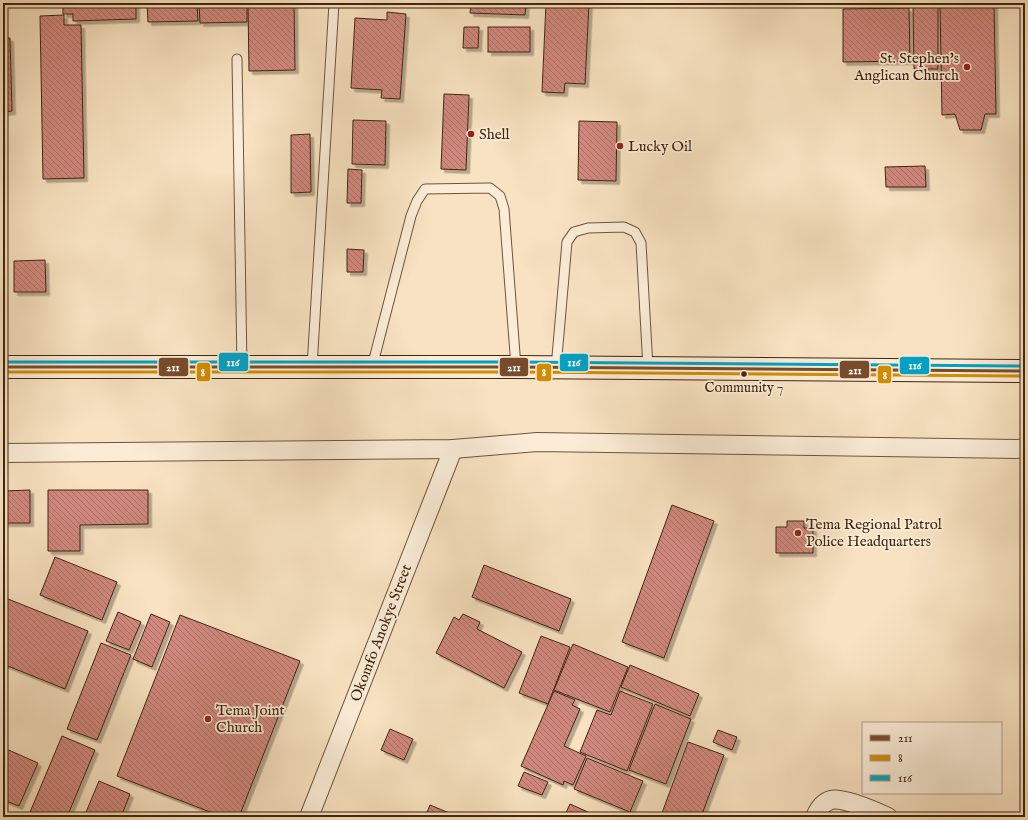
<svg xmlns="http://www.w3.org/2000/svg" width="1028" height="820" font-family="'IM FELL English',serif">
<defs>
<pattern id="building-back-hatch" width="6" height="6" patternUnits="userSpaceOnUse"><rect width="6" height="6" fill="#d1887e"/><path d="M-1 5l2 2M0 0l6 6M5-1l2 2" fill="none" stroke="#ab6f66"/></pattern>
<filter id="shadow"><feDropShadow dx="3.5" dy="3.5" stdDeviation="0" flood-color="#0004"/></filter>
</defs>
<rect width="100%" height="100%" fill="#f8e2c1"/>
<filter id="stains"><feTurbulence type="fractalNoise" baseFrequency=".005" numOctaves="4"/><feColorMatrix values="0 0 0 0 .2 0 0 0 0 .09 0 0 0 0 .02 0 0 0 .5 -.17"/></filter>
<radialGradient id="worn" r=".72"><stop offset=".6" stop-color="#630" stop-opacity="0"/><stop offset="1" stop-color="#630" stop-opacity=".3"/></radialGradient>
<!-- building -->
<g fill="url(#building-back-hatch)" stroke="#40250f" filter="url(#shadow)">
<path d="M63,3H136V19L73,21V14H63Z"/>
<path d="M147,3H197L198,21L148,22Z"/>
<path d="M199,3H247V22L200,23Z"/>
<path d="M248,3H294L295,70L249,71Z"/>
<path d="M471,3H526L525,15L470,13Z"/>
<path d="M546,3H589L585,84L565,83L564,93L542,92Z"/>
<path d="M994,3L996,114H985L981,130H960L955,114L942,115L940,4Z"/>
<path d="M913,4H938V69H914Z"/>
<path d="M909,8L910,61L843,62V9Z"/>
<path d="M387,12L406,14L400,99L381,98L382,90L351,88L355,18L387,20Z"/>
<path d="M64,15V25H81L84,178L43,179L40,16Z"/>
<path d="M464,27H479L478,48H463Z"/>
<rect x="488" y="27" width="42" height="25"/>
<path d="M3,38H10L12,111L3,112Z"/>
<path d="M444,94L469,95L466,170L441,169Z"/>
<path d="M353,120L386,121L385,165L352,164Z"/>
<path d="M579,121L617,122L616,181L578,180Z"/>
<path d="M310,134L311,192L291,193V135Z"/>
<path d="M925,166L926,187H886L885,167Z"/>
<path d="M348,169L362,170L361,203H347Z"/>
<path d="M347,249L364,250L363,272H347Z"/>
<path d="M45,260L46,292H14V261Z"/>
<path d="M30,490V523H3V491Z"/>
<path d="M48,490H148V524L80,525V551H48Z"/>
<path d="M672,505L714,521L664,658L622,642Z"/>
<path d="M787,521H804V528H813V553H776V527H787Z"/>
<path d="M55,557L117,582L102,620L40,595Z"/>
<path d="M484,565L571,599L559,631L472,597Z"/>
<path d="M3,597L88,631L65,689L3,664Z"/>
<path d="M118,612L141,622L129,650L106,641Z"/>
<path d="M151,614L170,622L152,667L133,659Z"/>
<path d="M463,614L480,622L477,629L522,652L504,688L436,653L454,617L459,620Z"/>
<path d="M180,615L300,661L239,817H223L117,776Z"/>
<path d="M541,636L570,647L548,704L519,693Z"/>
<path d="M101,643L131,655L97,740L67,729Z"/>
<path d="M573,644L628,667L610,712L554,690Z"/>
<path d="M630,665L699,694L690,716L621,687Z"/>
<path d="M554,691L575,700L572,705L580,709L564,746L586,756L573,785L564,781L563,785L521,766Z"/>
<path d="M620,691L653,704L627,771L580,752L597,710L611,715Z"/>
<path d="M655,704L691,719L666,784L629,770Z"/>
<path d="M390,729L413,739L404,760L381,750Z"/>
<path d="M718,730L737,737L732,750L713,742Z"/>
<path d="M62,736L95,750L67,817H28Z"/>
<path d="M688,742L724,755L701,817H672L662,813Z"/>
<path d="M4,748L38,763L19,806L3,800Z"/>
<path d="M587,758L643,781L630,812L574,789Z"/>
<path d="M524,772L548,782L542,795L518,786Z"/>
<path d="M99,781L130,794L121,817H84Z"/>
<path d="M570,804L599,817H564Z"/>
<path d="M430,805L459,817H425Z"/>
</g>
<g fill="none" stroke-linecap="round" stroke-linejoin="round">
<!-- lane casing -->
<g stroke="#6e543c" stroke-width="11">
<g id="lane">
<path d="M237,59L242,367"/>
<path d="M312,367L334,3"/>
<path d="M372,367L411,216L417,201L425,189L490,188L500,196L504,209L516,367"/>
<path d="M556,368L567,242L574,232L588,228L624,227L635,232L641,243L648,368"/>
</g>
</g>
<!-- street casing -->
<g stroke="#6e543c" stroke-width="20">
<g id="street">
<path d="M3,453L453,449L537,442L1025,449"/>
<path d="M309,817L453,449"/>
<path d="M815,817C818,810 823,802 831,800C842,797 877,812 888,817"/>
</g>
</g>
<!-- secondary casing -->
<g stroke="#40250f" stroke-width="24">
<path id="secondary" d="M3,367H516L1025,371"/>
</g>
<!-- lane -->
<use href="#lane" stroke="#faecd7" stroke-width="9"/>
<!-- street -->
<use href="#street" stroke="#faecd7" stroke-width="18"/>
<!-- secondary -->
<use href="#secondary" stroke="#faecd7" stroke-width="22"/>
<!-- bus-1 casing -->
<g stroke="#faecd7" stroke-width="6">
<path id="bus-1" d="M3,367H516L1025,371"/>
</g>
<!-- bus-2 casing -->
<g stroke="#faecd7" stroke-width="6">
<path id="bus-2" d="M3,372H516L1025,376"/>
</g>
<!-- bus-3 casing -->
<g stroke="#faecd7" stroke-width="6">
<path id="bus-3" d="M3,362H516L1025,366"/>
</g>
<!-- bus-1 -->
<use href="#bus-1" stroke="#7a4b2a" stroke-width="3"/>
<!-- bus-2 -->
<use href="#bus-2" stroke="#d28c03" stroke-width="3"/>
<!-- bus-3 -->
<use href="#bus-3" stroke="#03a2c4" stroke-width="3"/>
</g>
<!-- markers -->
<g fill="#8f2418" stroke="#faecd7" stroke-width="1.5">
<circle cx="967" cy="67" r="4"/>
<circle cx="471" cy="134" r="4"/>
<circle cx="620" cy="146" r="4"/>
<circle cx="798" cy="533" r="4"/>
<circle cx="208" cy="719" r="4"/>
</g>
<circle fill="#40250f" stroke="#faecd7" stroke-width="1.5" cx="744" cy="374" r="3.5"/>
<g text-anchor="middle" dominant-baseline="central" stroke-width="3.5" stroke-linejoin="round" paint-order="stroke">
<!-- bus labels -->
<g font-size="14" fill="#40250f" stroke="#faecd7">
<text x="744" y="388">Community 7</text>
</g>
<!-- poi labels -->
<g font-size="15" fill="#40250f" stroke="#faecd7" text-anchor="start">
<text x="959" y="58" text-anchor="end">St. Stephen's<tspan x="959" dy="17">Anglican Church</tspan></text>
<text x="479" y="134">Shell</text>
<text x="628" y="146">Lucky Oil</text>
<text x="806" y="524">Tema Regional Patrol<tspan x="806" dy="17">Police Headquarters</tspan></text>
<text x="216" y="710">Tema Joint<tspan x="216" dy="17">Church</tspan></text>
</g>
<!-- street labels -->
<g font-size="15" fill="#40250f" stroke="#faecd7">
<text transform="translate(381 633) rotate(-69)">Okomfo Anokye Street</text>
</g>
</g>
<g stroke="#faecd7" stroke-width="1.5">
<rect x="218" y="352" width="31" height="20" rx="4" fill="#03a2c4"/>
<rect x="559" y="353" width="30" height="19" rx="4" fill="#03a2c4"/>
<rect x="899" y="356" width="31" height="19" rx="4" fill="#03a2c4"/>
<rect x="158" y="357" width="31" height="20" rx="4" fill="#7a4b2a"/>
<rect x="499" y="357" width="30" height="20" rx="4" fill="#7a4b2a"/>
<rect x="839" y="360" width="31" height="19" rx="4" fill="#7a4b2a"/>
<rect x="196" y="362" width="15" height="20" rx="4" fill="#d28c03"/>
<rect x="536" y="363" width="16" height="19" rx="4" fill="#d28c03"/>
<rect x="877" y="365" width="15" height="19" rx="4" fill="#d28c03"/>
</g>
<g font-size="11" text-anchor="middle" font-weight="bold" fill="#fff">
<text x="233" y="366">116</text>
<text x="574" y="366">116</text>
<text x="915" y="369">116</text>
<text x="173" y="371">211</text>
<text x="514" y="371">211</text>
<text x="855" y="374">211</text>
<text x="203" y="376">8</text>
<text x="544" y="376">8</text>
<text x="885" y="379">8</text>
</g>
<!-- margin -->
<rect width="1028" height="820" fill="none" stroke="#f8e2c1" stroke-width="16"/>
<rect x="4" y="4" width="1020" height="812" fill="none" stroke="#40250f" stroke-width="2"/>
<rect x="8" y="8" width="1012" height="804" fill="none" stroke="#40250f"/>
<!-- legend -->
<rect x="862" y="722" width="140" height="72" fill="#faecd7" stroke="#b09c87"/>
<rect x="870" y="735" width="20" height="6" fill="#7a4b2a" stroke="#b09c87"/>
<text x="898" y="742" font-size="12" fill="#40250f">211</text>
<rect x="870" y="755" width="20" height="6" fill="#d28c03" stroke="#b09c87"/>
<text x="898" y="762" font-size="12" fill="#40250f">8</text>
<rect x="870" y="775" width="20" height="6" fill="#03a2c4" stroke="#b09c87"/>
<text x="898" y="782" font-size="12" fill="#40250f">116</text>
<rect width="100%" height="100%" filter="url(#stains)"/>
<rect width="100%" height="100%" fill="url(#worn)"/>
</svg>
